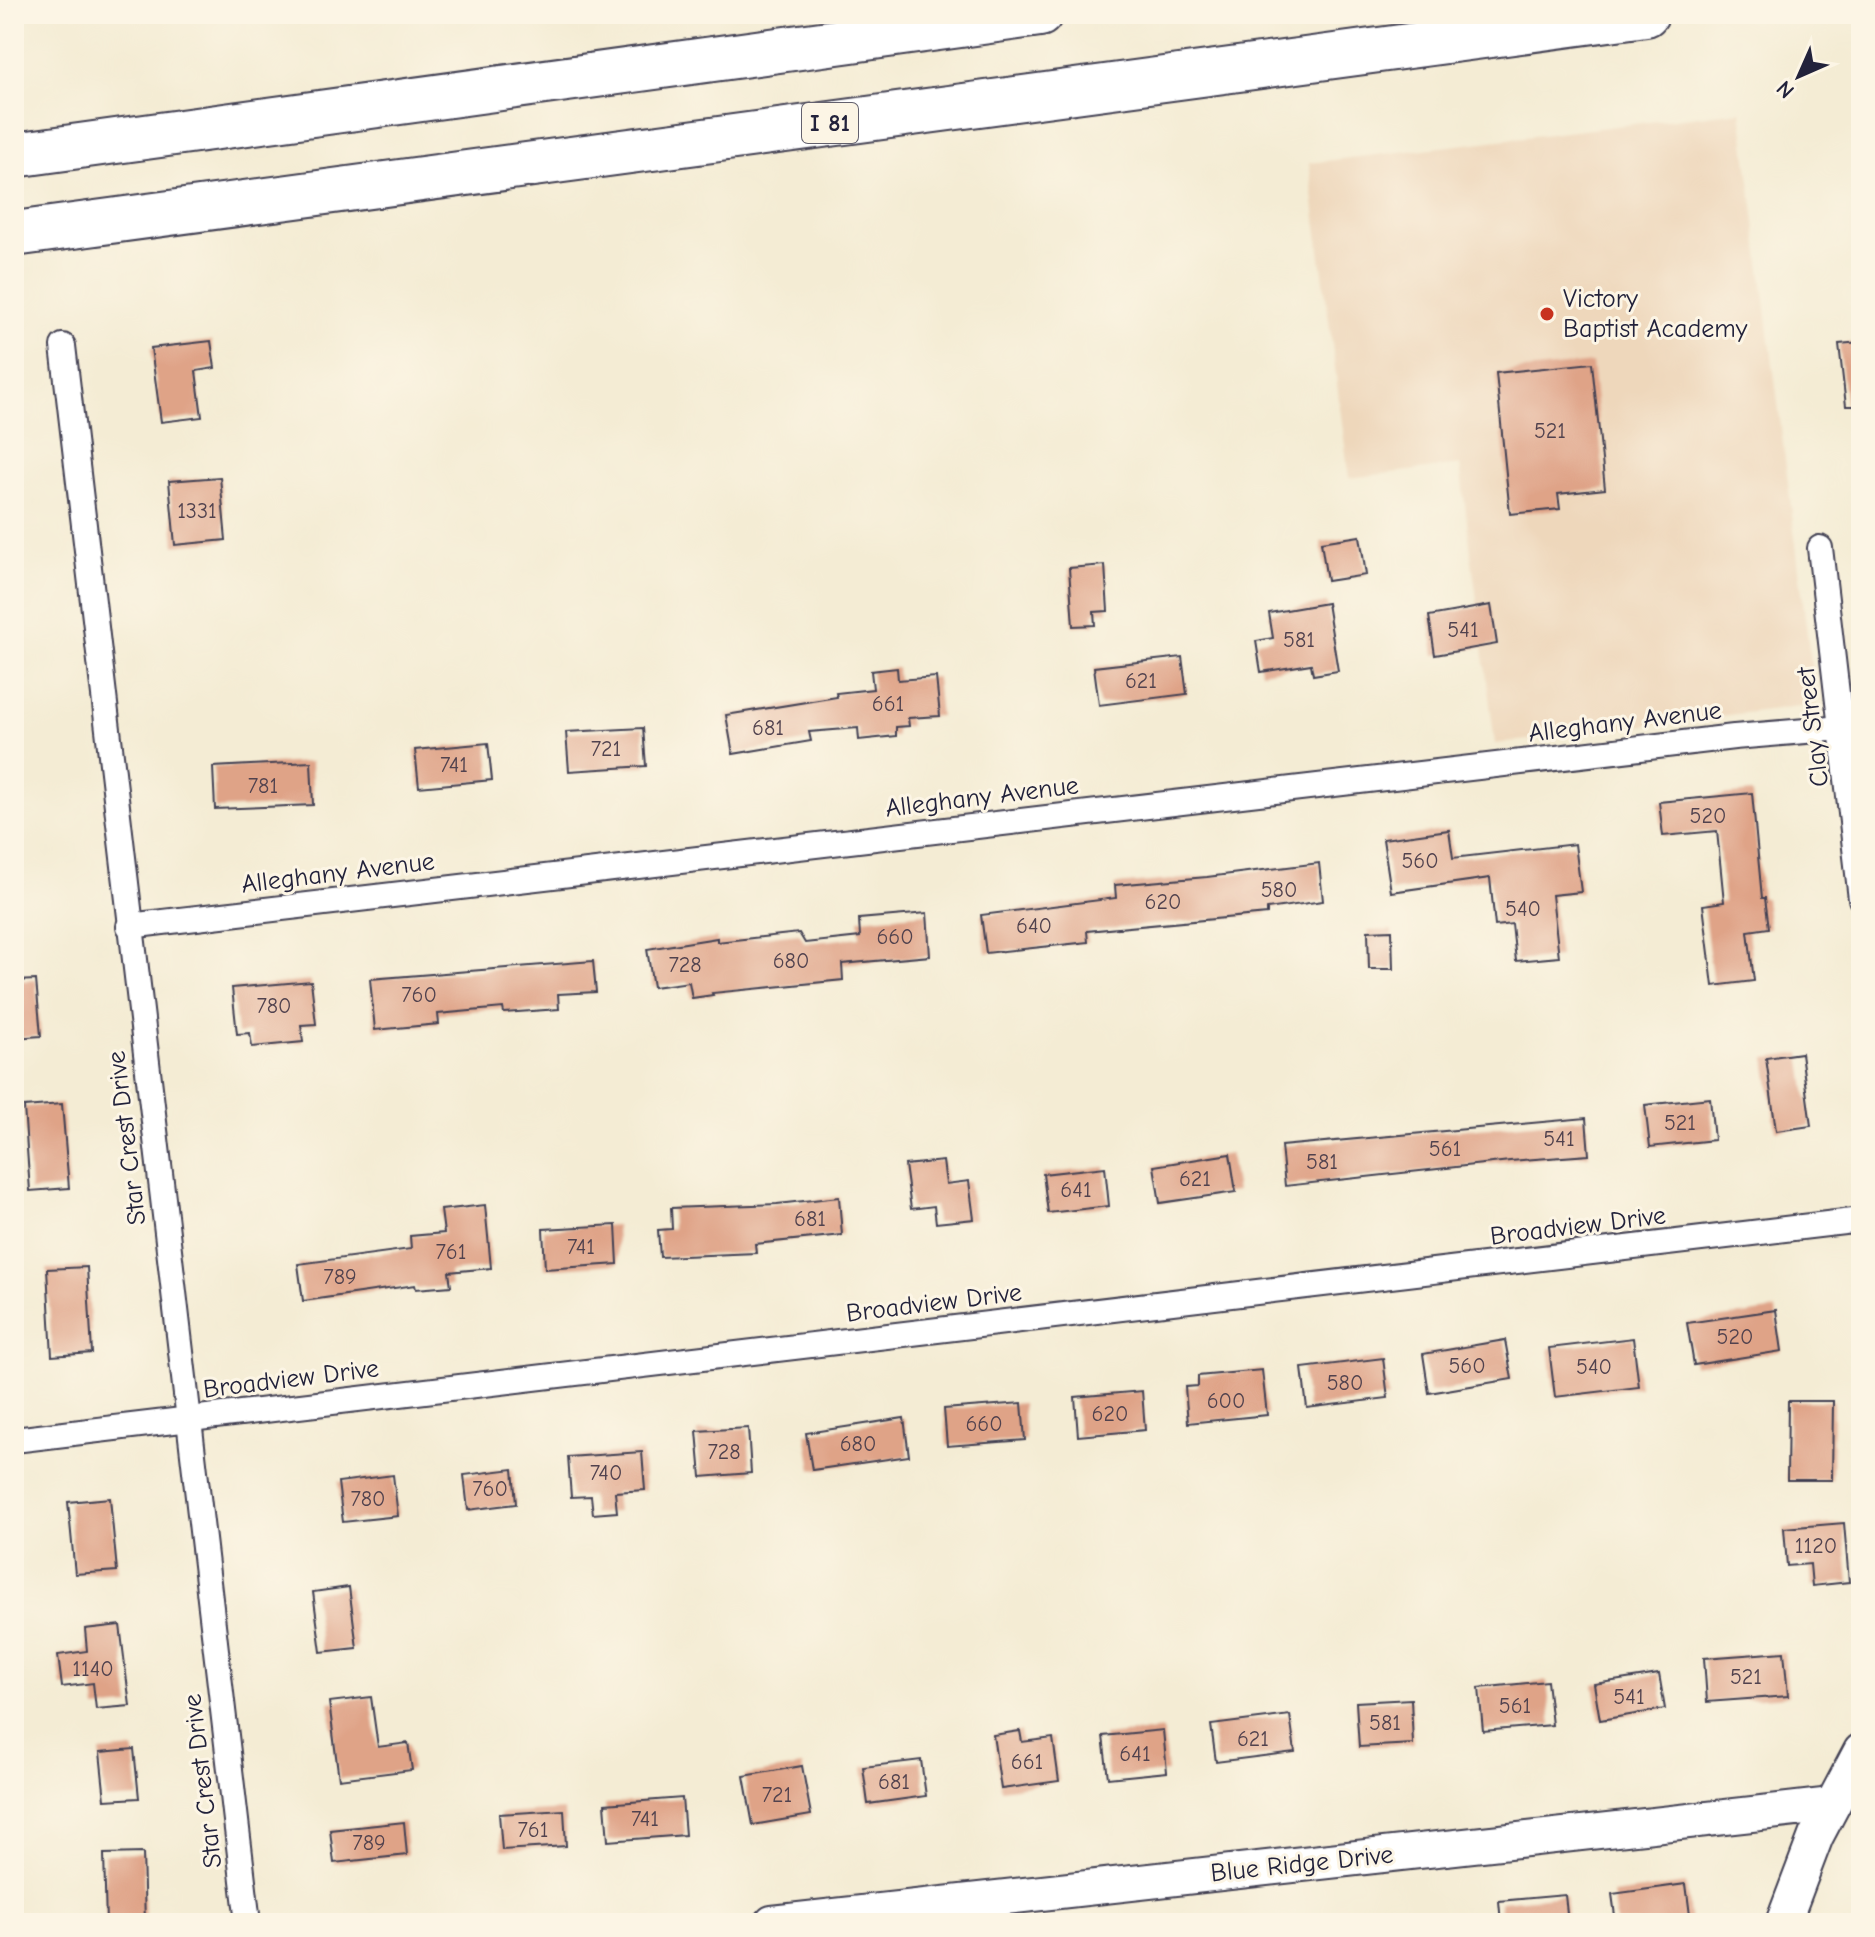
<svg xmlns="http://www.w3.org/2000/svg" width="1875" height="1937" font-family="'Comic Neue',sans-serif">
<rect width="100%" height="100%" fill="#fcf5e5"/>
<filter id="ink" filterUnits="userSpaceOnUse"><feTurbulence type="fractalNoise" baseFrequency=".0125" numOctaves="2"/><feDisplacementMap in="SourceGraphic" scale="16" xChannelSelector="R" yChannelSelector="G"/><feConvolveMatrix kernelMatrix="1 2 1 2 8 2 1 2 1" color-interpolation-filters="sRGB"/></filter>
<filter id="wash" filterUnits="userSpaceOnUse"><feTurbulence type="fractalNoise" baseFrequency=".006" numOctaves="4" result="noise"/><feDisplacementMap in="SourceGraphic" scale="32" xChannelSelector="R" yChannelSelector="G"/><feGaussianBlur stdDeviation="1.8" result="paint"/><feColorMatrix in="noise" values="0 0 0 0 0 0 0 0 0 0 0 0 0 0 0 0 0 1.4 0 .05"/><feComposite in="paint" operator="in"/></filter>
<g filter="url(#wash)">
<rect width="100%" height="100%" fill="#f4ecd4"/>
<!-- built -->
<path fill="#eed7bb" d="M1741,111L1816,704L1495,744L1460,465L1349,478L1309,163Z"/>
<g id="blocks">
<!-- building -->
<g fill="#dfa387">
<path d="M211,341L215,368L196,371L202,417L161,422L151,348Z"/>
<path d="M1861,342V406H1846L1839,344Z"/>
<path d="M1592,363L1605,489L1558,494L1560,509L1510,514L1496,373Z"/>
<path d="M220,477L226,540L175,545L169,481Z"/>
<path d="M1360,536L1366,575L1327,581L1321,542Z"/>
<path d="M1105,565L1108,611L1094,612L1095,625L1073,626L1069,568Z"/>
<path d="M1327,603L1338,671L1313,675L1311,664L1261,672L1256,641L1273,638L1269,613Z"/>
<path d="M1491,605L1497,644L1435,655L1429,616Z"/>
<path d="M1182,657L1187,694L1099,705L1094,667Z"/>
<path d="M897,668L898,680L936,677L940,716L908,718L909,726L896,727V736L859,740L858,728L809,732L811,741L733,754L726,715L837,697L836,693L873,689L871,671Z"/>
<path d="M643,728L646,766L569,771L566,732Z"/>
<path d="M488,743L492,780L419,787L415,750Z"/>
<path d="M311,762L313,805L215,809L213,767Z"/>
<path d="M1752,793L1762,898H1765L1769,928L1748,931L1754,981L1713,986L1703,905L1724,902L1717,831L1663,836L1659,802Z"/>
<path d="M1449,830L1453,858L1575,844L1581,892L1552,895L1559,957L1516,961L1512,924L1495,926L1490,878L1391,892L1383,839Z"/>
<path d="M1319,863L1323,901L1267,909V914L1087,931L1088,942L986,953L981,915L1116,898L1115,885L1207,877Z"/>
<path d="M927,913L930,956L842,964L843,980L712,993L713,995L692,998L689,982L653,987L647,949L717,938V942L799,933L805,943L860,937L859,919Z"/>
<path d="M1392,930L1393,969H1369L1368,931Z"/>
<path d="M593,961L596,992L558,994L559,1009L504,1013L503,1008L438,1014L439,1024L375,1030L370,979Z"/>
<path d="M36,980L41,1036L14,1038V981Z"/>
<path d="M311,981L316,1024L301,1025L303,1042L252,1047L250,1033L237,1034L232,988Z"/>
<path d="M1801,1053L1811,1126L1776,1131L1766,1058Z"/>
<path d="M1710,1098L1714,1140L1650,1147L1645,1105Z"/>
<path d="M62,1104L69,1188L30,1191L24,1107Z"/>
<path d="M1586,1118L1589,1155L1510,1161L1285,1186L1281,1146Z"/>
<path d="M1230,1154L1236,1192L1160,1203L1154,1166Z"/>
<path d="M943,1161L946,1184L969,1181L974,1219L936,1223L934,1206L911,1209L905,1165Z"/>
<path d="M1105,1167L1109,1206L1048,1213L1043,1174Z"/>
<path d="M839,1197L842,1235L755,1244L756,1253L660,1257L658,1230L672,1229L671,1208L777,1204Z"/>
<path d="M485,1205L491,1268L449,1272L451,1286L416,1289L415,1285L303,1301L298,1264L411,1249L410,1236L444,1233L441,1210Z"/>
<path d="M616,1225L618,1264L545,1269L543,1229Z"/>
<path d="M87,1267L92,1353L52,1356L47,1269Z"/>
<path d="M1776,1310L1782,1351L1694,1365L1687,1323Z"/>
<path d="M1633,1338L1639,1387L1555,1397L1549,1348Z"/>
<path d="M1505,1340L1512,1379L1429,1393L1423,1354Z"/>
<path d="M1383,1358L1388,1398L1307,1408L1302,1368Z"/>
<path d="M1262,1370L1267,1415L1188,1423L1185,1387L1198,1386V1376Z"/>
<path d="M1142,1391L1145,1430L1078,1436L1075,1397Z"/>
<path d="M1788,1401H1833L1832,1480H1787Z"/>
<path d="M1022,1403L1025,1440L947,1446L944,1409Z"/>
<path d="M904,1418L909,1456L812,1470L806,1433Z"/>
<path d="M748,1428L751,1473L701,1477L697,1431Z"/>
<path d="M642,1452L645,1490L615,1492L617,1512L593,1514L591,1496L571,1497L568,1457Z"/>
<path d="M513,1469L516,1504L468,1510L464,1475Z"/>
<path d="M393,1475L398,1516L343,1522L338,1482Z"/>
<path d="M110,1498L117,1571L75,1574L68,1502Z"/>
<path d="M1844,1523L1849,1582L1812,1586L1810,1564L1787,1566L1784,1528Z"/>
<path d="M349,1587L357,1648L321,1652L313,1592Z"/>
<path d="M120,1625L130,1706L96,1709L93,1683L62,1687L58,1655L87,1651L85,1629Z"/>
<path d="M1784,1652L1788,1696L1707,1702L1704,1658Z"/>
<path d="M1659,1674L1665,1709L1600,1720L1594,1684Z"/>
<path d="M1547,1681L1552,1725L1483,1731L1479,1688Z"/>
<path d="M371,1697L378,1747L408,1743L412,1770L339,1779L329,1702Z"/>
<path d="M1411,1699L1413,1744L1359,1747L1356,1702Z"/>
<path d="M1290,1715L1295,1752L1216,1762L1211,1725Z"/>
<path d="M1163,1730L1167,1772L1108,1778L1103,1736Z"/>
<path d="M1020,1731L1022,1742L1053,1738L1059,1781L1001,1789L993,1735Z"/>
<path d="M134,1749L139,1798L105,1800L100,1752Z"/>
<path d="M921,1760L926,1796L868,1804L863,1767Z"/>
<path d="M802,1766L811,1815L753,1825L744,1776Z"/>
<path d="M682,1798L685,1835L608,1841L605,1804Z"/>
<path d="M564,1810L566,1846L502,1850L499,1814Z"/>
<path d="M404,1822L407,1855L334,1863L330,1830Z"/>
<path d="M143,1853L145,1923H106L104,1854Z"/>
<path d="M1686,1884L1691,1923H1616L1612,1894Z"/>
<path d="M1565,1895L1568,1923H1501L1499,1901Z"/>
</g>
</g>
</g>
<g filter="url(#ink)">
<use href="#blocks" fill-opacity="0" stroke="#424052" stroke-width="2"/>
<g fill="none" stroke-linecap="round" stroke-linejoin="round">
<!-- street casing -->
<g stroke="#424052" stroke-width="28">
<g id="street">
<path d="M63,346L248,1923"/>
<path d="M1820,548L1861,899"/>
<path d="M129,926L1734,737L1842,728"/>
<path d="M14,1440L1861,1220"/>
</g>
</g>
<!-- secondary casing -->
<g stroke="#424052" stroke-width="38">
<g id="secondary">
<path d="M772,1923L1832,1805"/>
<path d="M1783,1923L1816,1836L1861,1751"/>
</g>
</g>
<!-- highway casing -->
<g stroke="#424052" stroke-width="48">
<g id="highway">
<path d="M14,155L1040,14"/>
<path d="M14,234L1646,14"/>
</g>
</g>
<!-- street -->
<use href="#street" stroke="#fff" stroke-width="24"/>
<!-- secondary -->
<use href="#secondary" stroke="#fff" stroke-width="34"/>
<!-- highway -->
<use href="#highway" stroke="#fff" stroke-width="44"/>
</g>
</g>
<!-- markers -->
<circle fill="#c8321e" stroke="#fcf5e5" stroke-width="3" cx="1547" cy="314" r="8"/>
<g text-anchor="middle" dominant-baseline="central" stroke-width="6" stroke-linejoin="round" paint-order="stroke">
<!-- number labels -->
<g font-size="22" fill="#51424e">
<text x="1550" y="431">521</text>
<text x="197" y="511">1331</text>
<text x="1463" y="630">541</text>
<text x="1299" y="640">581</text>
<text x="1141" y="681">621</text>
<text x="888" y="704">661</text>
<text x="768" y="728">681</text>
<text x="606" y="749">721</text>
<text x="454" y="765">741</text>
<text x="263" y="786">781</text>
<text x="1708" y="816">520</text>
<text x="1420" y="861">560</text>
<text x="1279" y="890">580</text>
<text x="1163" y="902">620</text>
<text x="1523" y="909">540</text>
<text x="1034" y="926">640</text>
<text x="895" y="937">660</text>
<text x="791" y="961">680</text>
<text x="685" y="965">728</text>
<text x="419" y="995">760</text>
<text x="274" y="1006">780</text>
<text x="1680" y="1123">521</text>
<text x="1559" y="1139">541</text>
<text x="1445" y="1149">561</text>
<text x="1322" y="1162">581</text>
<text x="1195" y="1179">621</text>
<text x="1076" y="1190">641</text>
<text x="810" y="1219">681</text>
<text x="581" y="1247">741</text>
<text x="451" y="1252">761</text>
<text x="340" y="1277">789</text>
<text x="1735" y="1337">520</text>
<text x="1467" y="1366">560</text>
<text x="1594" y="1367">540</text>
<text x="1345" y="1383">580</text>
<text x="1226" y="1401">600</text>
<text x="1110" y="1414">620</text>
<text x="984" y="1424">660</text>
<text x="858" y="1444">680</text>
<text x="724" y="1452">728</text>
<text x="606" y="1473">740</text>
<text x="490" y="1489">760</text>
<text x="368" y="1499">780</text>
<text x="1816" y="1546">1120</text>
<text x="93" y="1669">1140</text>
<text x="1746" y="1677">521</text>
<text x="1629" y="1697">541</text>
<text x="1515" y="1706">561</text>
<text x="1385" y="1723">581</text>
<text x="1253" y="1739">621</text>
<text x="1135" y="1754">641</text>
<text x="1027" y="1762">661</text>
<text x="894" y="1782">681</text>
<text x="777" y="1795">721</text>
<text x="645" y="1819">741</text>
<text x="533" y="1830">761</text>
<text x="369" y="1843">789</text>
</g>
<!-- shield labels -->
<rect fill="#fcf5e5" stroke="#63616e" stroke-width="2" x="802" y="103" width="56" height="40" rx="6"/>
<g font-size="24" font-weight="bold" fill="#22223b">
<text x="830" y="123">I 81</text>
</g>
<!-- poi labels -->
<g font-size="26" fill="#22223b" stroke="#fcf5e5" text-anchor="start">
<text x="1563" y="299">Victory<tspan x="1563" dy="30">Baptist Academy</tspan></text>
</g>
<!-- street labels -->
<g font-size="26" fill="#22223b" stroke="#fcf5e5">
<text transform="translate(1625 722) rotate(-7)">Alleghany Avenue</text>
<text transform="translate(1813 727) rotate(-97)">Clay Street</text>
<text transform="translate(982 797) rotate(-7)">Alleghany Avenue</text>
<text transform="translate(338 873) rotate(-7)">Alleghany Avenue</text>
<text transform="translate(127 1138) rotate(-97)">Star Crest Drive</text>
<text transform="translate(1578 1226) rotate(-7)">Broadview Drive</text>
<text transform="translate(934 1303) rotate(-7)">Broadview Drive</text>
<text transform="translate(291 1379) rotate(-7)">Broadview Drive</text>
<text transform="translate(203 1781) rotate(-97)">Star Crest Drive</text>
<text transform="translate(1302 1864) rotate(-6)">Blue Ridge Drive</text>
</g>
</g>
<!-- margin -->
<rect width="1875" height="1937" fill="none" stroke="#fcf5e5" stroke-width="48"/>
<!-- north arrow -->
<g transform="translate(1799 76) rotate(225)" stroke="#fcf5e5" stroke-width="6" paint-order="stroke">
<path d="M0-6L14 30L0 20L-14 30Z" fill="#22223b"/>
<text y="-12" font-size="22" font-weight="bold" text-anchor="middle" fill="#22223b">N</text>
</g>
</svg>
